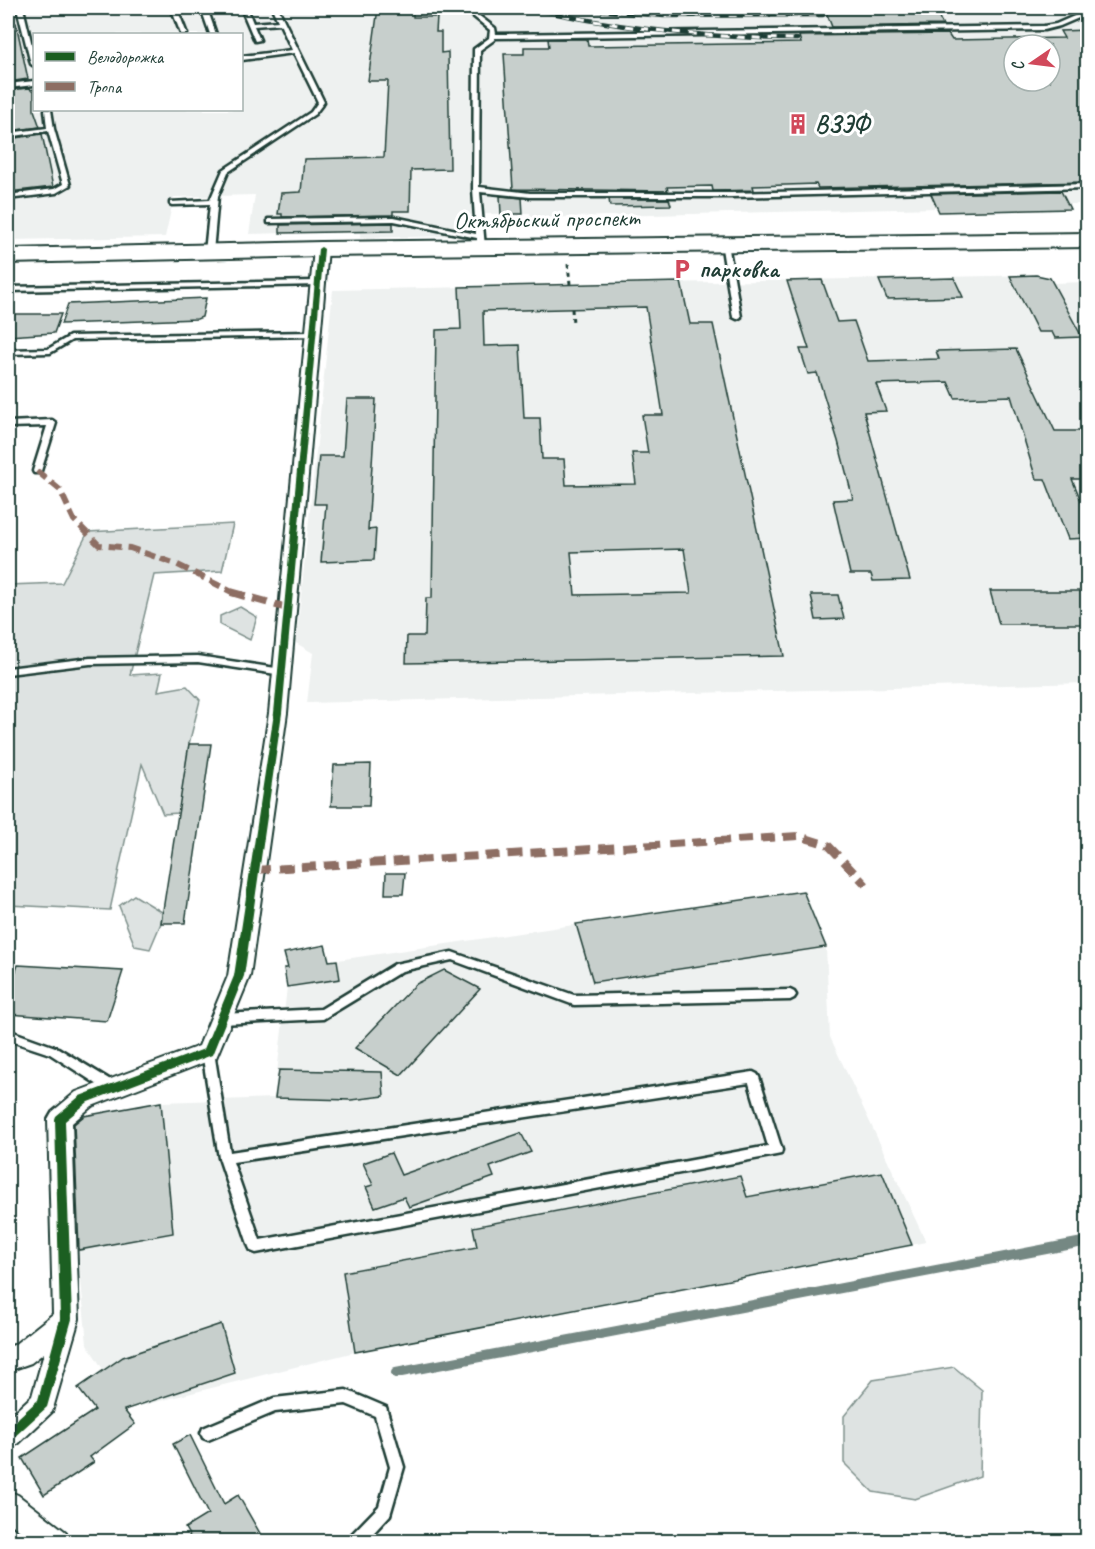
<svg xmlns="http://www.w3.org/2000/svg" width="1095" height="1549" font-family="Caveat,sans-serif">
<rect width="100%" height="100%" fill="#fff"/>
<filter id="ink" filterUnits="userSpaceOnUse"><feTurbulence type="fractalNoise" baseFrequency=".0167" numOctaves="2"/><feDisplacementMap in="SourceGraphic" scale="12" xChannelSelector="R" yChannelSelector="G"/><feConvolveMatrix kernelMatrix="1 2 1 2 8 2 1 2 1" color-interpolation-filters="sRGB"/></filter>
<g filter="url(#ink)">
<!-- built -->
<g fill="#eef1f0" fill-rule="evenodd">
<path d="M8,8H1087V204H1069L1070,209L939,212L937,208L531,218L530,213L458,215L457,236L360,238V231L249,234L255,195L174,197L165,237L8,240ZM34,34H242V110H34ZM1014,45H1050V81H1014Z"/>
<path d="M1036,275L1050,278L1053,283L1087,282V683L307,703L313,653L296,643L333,290Z"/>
<path d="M803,891L826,947L830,1037L926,1242L355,1352L128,1409L87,1344L78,1250L72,1118L161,1102L274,1098L287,987L284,968Z"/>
</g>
<!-- green -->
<g fill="#dee3e2" stroke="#7e908b" stroke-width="1.5">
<path d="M233,524L222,571L154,575L130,675L162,673L158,691L187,686L200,700L189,744L179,813L163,814L142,764L110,910L8,905V585L62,583L88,532Z"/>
<path d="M240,607L257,617L250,640L220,625V616Z"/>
<path d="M134,895L162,912L161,923L150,949L135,946L119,906Z"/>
<path d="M954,1367L982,1390L980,1476L915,1499L873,1492L844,1463V1416L873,1380Z"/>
</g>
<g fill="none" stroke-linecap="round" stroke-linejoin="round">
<!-- stream -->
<path stroke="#758883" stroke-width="10" d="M396,1373L1088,1241"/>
</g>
<!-- building -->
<g fill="#c7cfcc" stroke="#1f3d34" stroke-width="1.5" fill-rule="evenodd">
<path d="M378,8H413V17H437L436,32H441V53L448,52L450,169L411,170L410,211H393V215L282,217V214H278L281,193L301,192L304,159L384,157L388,81H368Z"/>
<path d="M934,8L943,25L832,27L825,9Z"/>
<path d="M16,23L28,79L8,82V24Z"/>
<path d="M1088,30V182L818,188L816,184L753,186L754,190L713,191L712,186L667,187L668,191L513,189L504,54H524V47H549L548,39H587L588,46L801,43L799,36L948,34L952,40L1064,38L1060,31ZM1014,45H1050V81H1014Z"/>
<path d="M30,88L31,90L34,89V110L40,127L8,131V90Z"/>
<path d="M42,134L53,187L8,192V139Z"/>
<path d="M1061,191L1070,209L939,212L931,194Z"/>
<path d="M500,196L522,198L523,214H501Z"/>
<path d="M609,199H669L671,205L610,206Z"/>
<path d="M393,223V231L280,233V225Z"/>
<path d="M1036,275L1050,278L1082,337L1055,338L1052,332H1038L1010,276Z"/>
<path d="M954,278L963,297L887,299L879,280Z"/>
<path d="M822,280L837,322L854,321L868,361L939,359L936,351L1016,349L1055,431H1088V479H1072L1088,517V538L1068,539L1045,479H1036L1011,396L955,398L948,382L876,384L886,411L864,412L910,580L873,581L871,574H850L833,500L853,499L838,441L817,373L808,374L800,349H809L787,281Z"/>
<path d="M681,282L690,324H713L784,656L406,663L407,636H425L426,598H432L436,330L461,329L459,287ZM646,307L663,415H642L648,453H632L636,484L566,485L564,459H542L540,418H524L520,345L484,346L483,311ZM684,549L691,593L575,595L571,552Z"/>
<path d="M206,298L202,317L197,319L61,324L68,304Z"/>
<path d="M8,314H61L54,333L8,336Z"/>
<path d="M347,399H376L368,530L376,529L374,560L321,562L326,504H314L319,456H343Z"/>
<path d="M990,591H1088V624H999Z"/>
<path d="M811,595H838L844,619L816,620Z"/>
<path d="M189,744H211L185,923H161Z"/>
<path d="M371,764L369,806H331L334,765Z"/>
<path d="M386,873H405L403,894H385Z"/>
<path d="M803,891L826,947L593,982L576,924Z"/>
<path d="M325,945L329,961L337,960L340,979L287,987L284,968H288L284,953Z"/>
<path d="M18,965L123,971L107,1021L8,1014V993Z"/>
<path d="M444,970L480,989L401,1075L355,1048L416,984Z"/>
<path d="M279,1070L382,1072L384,1096L351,1100L275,1098Z"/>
<path d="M161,1102L173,1233L79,1250L74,1124L84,1116Z"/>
<path d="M521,1133L531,1152L490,1167L494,1177L409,1207L404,1197L375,1207L366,1187L373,1185L363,1163L391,1153L401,1175Z"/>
<path d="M882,1172L912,1245L355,1352L343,1272L477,1247L473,1227L740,1176L747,1197Z"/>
<path d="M221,1324L235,1373L124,1410L135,1424L90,1457L94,1462L44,1495L22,1458L95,1410L78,1388L123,1357Z"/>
<path d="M190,1435L224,1504L238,1495L265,1542H193L185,1528L208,1514L173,1444Z"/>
</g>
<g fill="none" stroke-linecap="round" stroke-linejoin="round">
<!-- service casing -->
<g stroke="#1f3d34" stroke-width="5">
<g id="service">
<path d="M17,8H23L34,54V66L31,64Z"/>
<path d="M171,8H198L178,11L187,34H181Z"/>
<path d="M201,8H207L216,34H210Z"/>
<path d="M241,8H247L253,23L278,21L272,8H278L324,102L315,114L228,172L218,196L213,252L209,254L205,252L210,204L172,205L170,204V202L210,200L223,170L311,112L318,102L294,53L242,60V56L292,50L280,24L254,26L260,40L255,41Z"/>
<path d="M463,8H469L495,28L496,34L1044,26L1056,24L1088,10V14L1060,26L1044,30L495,38L494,40L480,50L479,187L530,193H731L1088,184V188L731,197H530L480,192L485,247L481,249L477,247V238L394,221L268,223V219H271L394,217L476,234L473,189L474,49L489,38L490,30Z"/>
<path d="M34,81V85L8,88V84Z"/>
<path d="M45,110H51L54,129L70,185L56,193L8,199V195L54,189L63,184L48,131L8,137V133L47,128Z"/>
<path d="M721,242L728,244L741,317L737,319L733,317Z"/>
<path d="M317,281H320V285L8,291V287Z"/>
<path d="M313,332H316V336L72,340L50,353L8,354V350L48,349L70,336Z"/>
<path d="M52,420L56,423L41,471L40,473H34L33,471L47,426L8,427V422Z"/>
<path d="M198,656L282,669L287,672L282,675L198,662L90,664L8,674V668L90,658Z"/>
<path d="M452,952L574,995L790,990L794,992L796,995L794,998L790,1000L574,1005L452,960L402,971L323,1019L221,1024L217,1022L215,1019L217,1016L221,1014L321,1009L395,964Z"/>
<path d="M8,1030L58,1048L117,1084L119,1088L117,1092L113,1093L109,1092L50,1054L8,1040Z"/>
<path d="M208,1047L212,1049L214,1052L230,1152L753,1072L757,1074L759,1077L782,1150L781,1154L776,1155L256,1253L251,1251L249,1247L219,1158L202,1052L204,1049ZM749,1083L768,1146L260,1240L233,1162Z"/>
<path d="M346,1390L386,1407L404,1467L390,1515L365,1542H347L349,1537L379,1506L390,1467L375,1416L346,1404L275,1412L208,1440L203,1438L201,1433L203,1428L274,1398Z"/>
</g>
</g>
<!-- minor casing -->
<g stroke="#1f3d34" stroke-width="4">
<g id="minor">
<path d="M321,245L328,249L287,713L250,976L216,1058L92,1106L72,1123L79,1319L52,1412L18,1444L8,1448V1418L32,1396L44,1353L31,1363L8,1371V1347L14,1345L53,1314L48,1119L52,1112L76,1092L199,1046L228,976L269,713L314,249Z"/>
<path d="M8,1491L18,1495L66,1532L70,1542H33L8,1521Z"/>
</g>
</g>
<!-- primary casing -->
<g stroke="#1f3d34" stroke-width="4">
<path id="primary" d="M1088,233V247L321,256L8,263V249L321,242Z"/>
</g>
<!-- path -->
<g stroke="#1f3d34" stroke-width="3" stroke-dasharray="4 4" stroke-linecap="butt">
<path d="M568,264L570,284"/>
<path d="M572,309L573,324"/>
</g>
<!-- service -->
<use href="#service" fill="#fff" fill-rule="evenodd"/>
<!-- minor -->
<use href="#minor" fill="#fff" fill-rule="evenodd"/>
<!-- primary -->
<use href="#primary" fill="#fff" fill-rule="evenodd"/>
<!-- rail casing -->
<g stroke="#1f3d34" stroke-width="4.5">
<g id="rail">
<path d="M531,8C619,29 707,38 797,39"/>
<path d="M569,8L664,16L823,15"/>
</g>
</g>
<!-- rail -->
<use href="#rail" stroke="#fff" stroke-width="3" stroke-dasharray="8" stroke-linecap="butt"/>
<!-- quiet-far1 -->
<path stroke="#8d6e63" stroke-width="6" stroke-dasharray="12 6" stroke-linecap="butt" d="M37,471L60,490L74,520L99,545L130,548L176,564L236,594"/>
<!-- quiet -->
<g stroke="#8d6e63" stroke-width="8" stroke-dasharray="15 8" stroke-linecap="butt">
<path d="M231,592L287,608"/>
<path d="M255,870L799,836L828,845L866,885"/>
</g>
<!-- cycleway casing -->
<g stroke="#fff" stroke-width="4">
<path id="cycleway" d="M321,247L324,249L282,713L244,976L212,1055L88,1102L65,1121L72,1319L47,1407L12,1439L8,1441V1427L38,1400L60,1319L55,1119L56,1116L80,1096L204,1049L234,976L274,713L318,249Z"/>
</g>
<!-- cycleway -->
<use href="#cycleway" fill="#1b5e20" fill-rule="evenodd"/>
</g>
</g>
<!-- icons -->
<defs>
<g id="building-bare" transform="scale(1.62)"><path d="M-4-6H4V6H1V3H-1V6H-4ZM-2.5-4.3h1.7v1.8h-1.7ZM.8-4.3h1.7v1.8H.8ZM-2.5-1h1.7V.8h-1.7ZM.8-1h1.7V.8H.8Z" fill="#d1495b" stroke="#fff" stroke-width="2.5" paint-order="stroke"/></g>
<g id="parking-bare" transform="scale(1.62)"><path d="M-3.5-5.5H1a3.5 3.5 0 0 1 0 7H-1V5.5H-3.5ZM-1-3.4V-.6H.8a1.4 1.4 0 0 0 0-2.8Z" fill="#d1495b" stroke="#fff" stroke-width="2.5" paint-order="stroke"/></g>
</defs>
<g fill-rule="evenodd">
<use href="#building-bare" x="798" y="124"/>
<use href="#parking-bare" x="682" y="269"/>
</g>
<g text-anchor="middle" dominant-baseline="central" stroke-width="6" stroke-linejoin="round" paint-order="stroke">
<!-- far-poi labels -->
<g font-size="24" font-weight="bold" fill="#1f3d34" stroke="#fff" text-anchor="start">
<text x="815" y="124">ВЗЭФ</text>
<text x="699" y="269">парковка</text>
</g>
<!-- far-street labels -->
<g font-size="24" fill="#1f3d34" stroke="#fff">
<text transform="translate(547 219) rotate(-1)">Октябрьский проспект</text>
</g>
</g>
<!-- margin -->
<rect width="1095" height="1549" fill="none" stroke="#fff" stroke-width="30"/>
<rect x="15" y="15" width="1065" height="1519" fill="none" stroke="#1f3d34" stroke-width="2" filter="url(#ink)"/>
<!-- legend -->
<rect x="33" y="33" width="210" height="78" fill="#ffffff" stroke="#a5b1ae" stroke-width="1.5"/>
<rect x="45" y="52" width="30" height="9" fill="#1b5e20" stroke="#a5b1ae" stroke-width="1.5"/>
<text x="87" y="63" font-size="18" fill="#1f3d34">Велодорожка</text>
<rect x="45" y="82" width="30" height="9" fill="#8d6e63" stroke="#a5b1ae" stroke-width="1.5"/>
<text x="87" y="93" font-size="18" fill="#1f3d34">Тропа</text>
<!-- north arrow -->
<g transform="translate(1032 63) rotate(256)"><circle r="28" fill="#ffffff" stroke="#a5b1ae" stroke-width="1.5"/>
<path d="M0-4.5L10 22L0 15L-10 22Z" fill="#d1495b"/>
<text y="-9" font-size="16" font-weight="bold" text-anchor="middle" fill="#1f3d34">С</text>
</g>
</svg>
